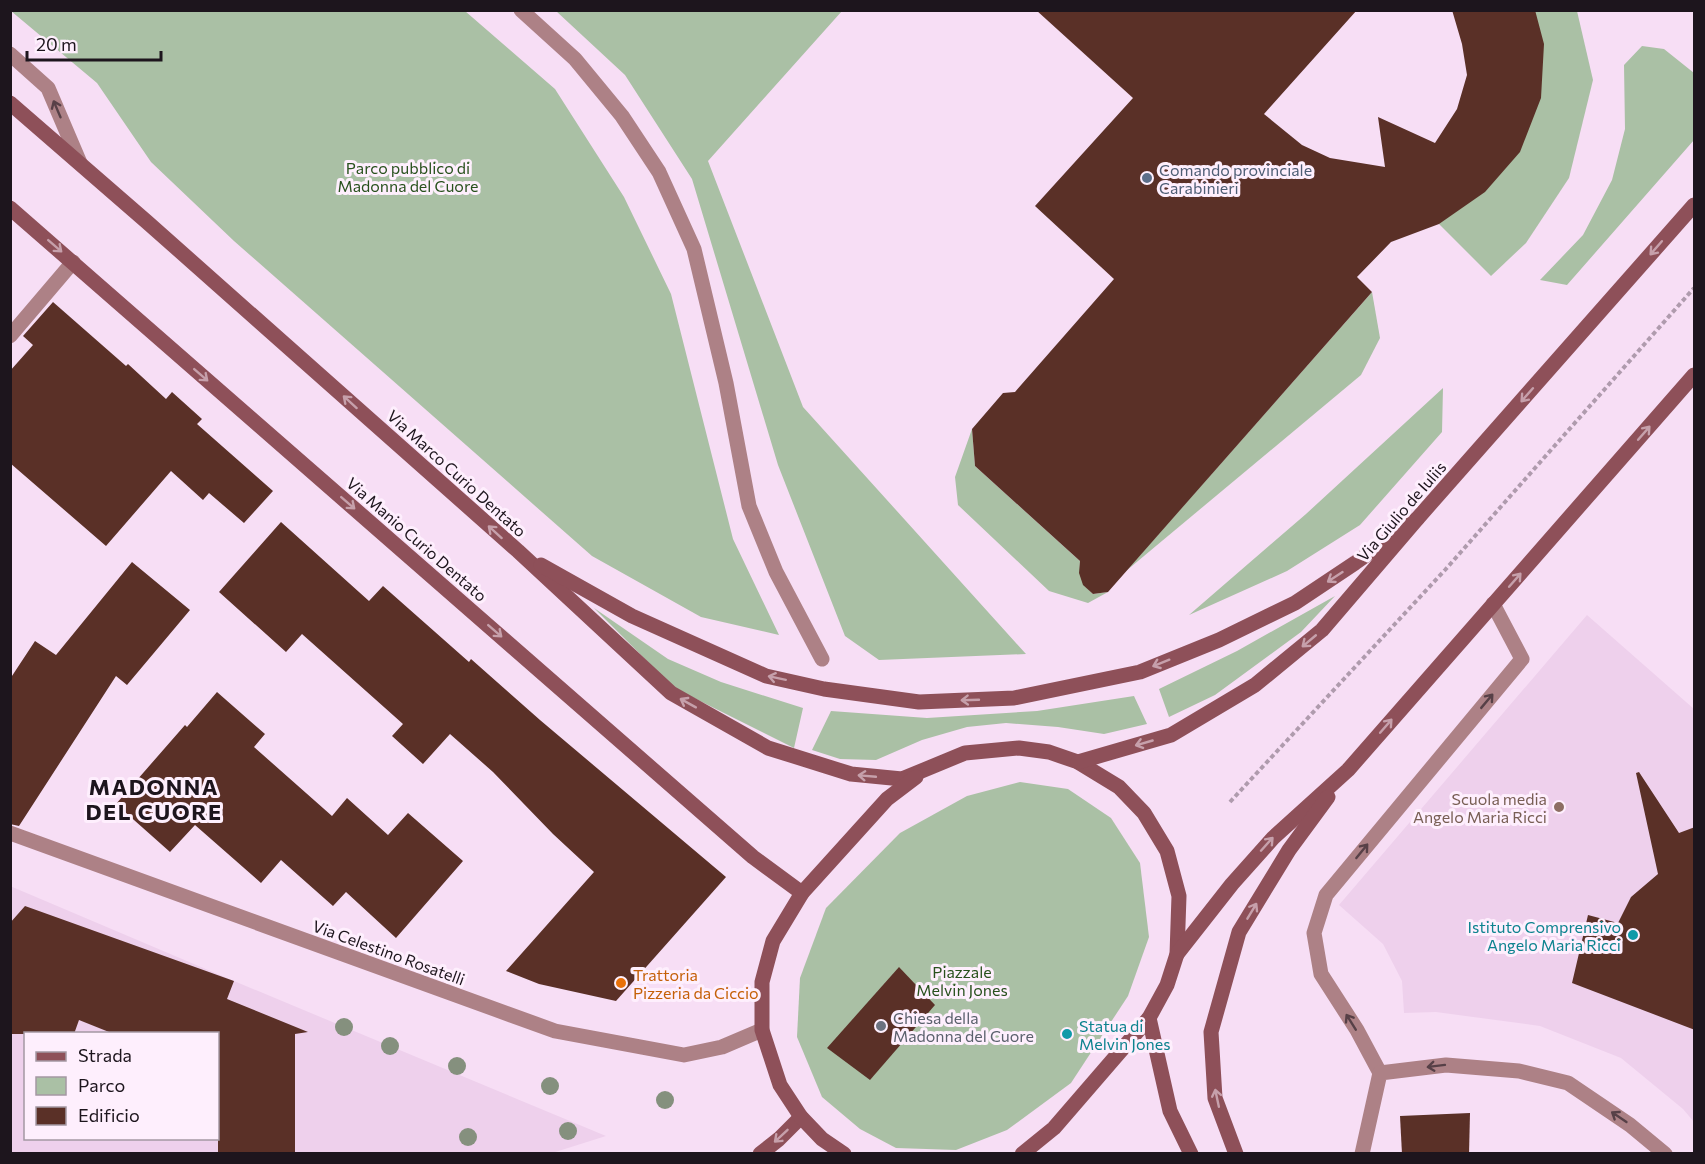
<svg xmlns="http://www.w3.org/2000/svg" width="1705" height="1164" font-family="Commissioner,sans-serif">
<rect width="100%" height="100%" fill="#f7def5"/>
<!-- built -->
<g fill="#eed0ec" fill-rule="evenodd">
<path d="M1587,615L1694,709V1122L1683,1109L1621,1058L1540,1026L1436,1012L1404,1013L1402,981L1383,944L1339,905Z"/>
<path d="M10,886L234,981L606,1136L549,1154L11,1153ZM26,1034H218V1138H26Z"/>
</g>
<!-- green -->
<g fill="#aac0a5">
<path d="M11,11H465L555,89L624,197L671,294L733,539L779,635L701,617L592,556L234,241L151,162L97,83Z"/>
<path d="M556,11H842L708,161L803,407L1026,654L879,660L845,636L778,465L692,179L625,75Z"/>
<path d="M1535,11H1577L1593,80L1569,178L1526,243L1491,276L1439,224Z"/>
<path d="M1642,46L1664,49L1694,73V140L1567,285L1540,280L1583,235L1612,180L1625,129L1624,65Z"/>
<path d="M1372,292L1380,338L1361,375L1126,571Z"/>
<path d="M1443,388L1442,432L1360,525L1287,571L1189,615L1306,514Z"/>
<path d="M972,429L975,466L1080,561C1079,576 1082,584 1093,594L1108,592L1088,603L1049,591L958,505L955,477Z"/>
<path d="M1335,596L1301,632L1215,695L1169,717L1159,689L1237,651Z"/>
<path d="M594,608L668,659L721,682L803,708L794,748L674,688Z"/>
<path d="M1134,696L1147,724L1104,734L1058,727L1006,723L967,727L922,740L876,760L840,759L812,750L831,711L927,718L1037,711Z"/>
<path d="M1020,782L1068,789L1111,818L1140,863L1149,937L1128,996L1071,1083L1007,1130L956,1150L896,1148L860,1129L822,1097L797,1037L800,978L826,908L900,833L967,796Z"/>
</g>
<!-- building -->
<g fill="#5a3027">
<path d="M1036,10H1357L1264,114L1302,145L1330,158L1385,167L1378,117L1435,143L1457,109L1467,75L1462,44L1452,10H1535L1544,44L1541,98L1520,152L1485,192L1439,224L1391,242L1357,277L1372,292L1108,592L1093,594L1083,585L1079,573L1080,561L975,466L972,429L1003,393L1015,392L1114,279L1035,206L1133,98Z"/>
<path d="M53,302L126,366L128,364L166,399L172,392L202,419L197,424L273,491L244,523L209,493L203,500L171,471L106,546L10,463V371L33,345L23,336Z"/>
<path d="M281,522L369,601L383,586L469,662L471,659L540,720L726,877L616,1001L539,984L506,971L594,872L553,834L493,772L450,734L423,764L392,736L403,724L302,634L286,652L219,592Z"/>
<path d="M132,562L190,610L127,685L116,676L19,826L10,824V679L35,641L56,655Z"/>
<path d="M217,692L265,734L254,747L332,816L347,798L388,835L408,813L463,861L396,938L346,892L333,906L281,860L261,883L195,825L170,852L116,804L185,725L187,727Z"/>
<path d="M1639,772L1679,833L1695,827V1030L1572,983L1588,915L1618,923L1631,897L1658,874L1636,773Z"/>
<path d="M25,906L234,981L227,999L308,1032L295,1034V1154H218V1034H114L79,1020L74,1034H10V923Z"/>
<path d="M899,967L935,1005L870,1080L827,1048Z"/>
<path d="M1470,1113L1469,1154H1402L1400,1116Z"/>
</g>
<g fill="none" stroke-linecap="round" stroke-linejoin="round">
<!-- path -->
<path stroke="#af9bad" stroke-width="4" stroke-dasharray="4.5 3" stroke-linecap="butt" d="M1230,802L1445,570L1694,288"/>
<!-- service -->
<g stroke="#ad8186" stroke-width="15">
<path d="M521,10L575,59L622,116L659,172L694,249L726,383L749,506L776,572L822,659"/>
<path d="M10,336L73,262"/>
<path d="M1380,1073L1357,1030L1321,974L1314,933L1326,895L1522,659L1493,604"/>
<path d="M1362,1154L1380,1073L1446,1065L1519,1071L1568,1083L1630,1125L1665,1154"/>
</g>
<!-- minor -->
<g stroke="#ad8186" stroke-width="15">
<path d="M10,54L48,88L80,163"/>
<path d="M10,833L555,1031L684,1055L722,1047L762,1030"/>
</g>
<!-- secondary -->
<g stroke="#8e5059" stroke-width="15">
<path d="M10,103L147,222L518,551L671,693L768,748L851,774L902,779L965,753L1019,748L1049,752L1078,762L1119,787L1144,813L1167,851L1179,896L1177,954L1167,985L1149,1018L1054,1128L1022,1154"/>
<path d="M10,208L753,857L802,893"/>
<path d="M541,565L632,616L766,676L824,689L919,702L1014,698L1140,672L1219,640L1295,603L1355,563L1417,519"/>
<path d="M1078,762L1171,735L1255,685L1322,630L1417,519L1694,205"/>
<path d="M1177,954L1232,884L1273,838L1348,770L1694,375"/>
<path d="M1149,1018L1170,1111L1191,1154"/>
<path d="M760,1154L779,1139L801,1117"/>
<path d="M844,1154L822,1139L801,1117L780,1085L762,1030V982L773,941L802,893L887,799L916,777"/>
<path d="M1236,1154L1215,1098L1211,1032L1239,932L1289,850L1328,797"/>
</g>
</g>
<!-- trees -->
<g fill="#85907e">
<circle cx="344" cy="1027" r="9"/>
<circle cx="390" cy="1046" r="9"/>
<circle cx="457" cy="1066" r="9"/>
<circle cx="550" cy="1086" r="9"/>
<circle cx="665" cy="1100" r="9"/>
<circle cx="568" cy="1131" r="9"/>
<circle cx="468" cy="1137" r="9"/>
</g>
<!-- one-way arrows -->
<defs><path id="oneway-shaft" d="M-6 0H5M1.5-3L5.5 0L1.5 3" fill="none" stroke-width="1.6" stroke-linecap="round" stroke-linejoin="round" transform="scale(1.5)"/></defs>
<g stroke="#574047">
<use href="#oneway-shaft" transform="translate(57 109) rotate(-113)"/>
<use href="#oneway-shaft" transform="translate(1487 701) rotate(-50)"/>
<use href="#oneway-shaft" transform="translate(1362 851) rotate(-51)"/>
<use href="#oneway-shaft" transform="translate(1351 1022) rotate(-122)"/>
<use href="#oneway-shaft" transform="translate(1436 1066) rotate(173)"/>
<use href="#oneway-shaft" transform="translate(1619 1117) rotate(-146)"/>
</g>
<g stroke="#c6a0ab">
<use href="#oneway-shaft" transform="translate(55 246) rotate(41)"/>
<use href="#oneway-shaft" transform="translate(1656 248) rotate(131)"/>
<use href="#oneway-shaft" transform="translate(201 375) rotate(41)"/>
<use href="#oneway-shaft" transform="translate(1527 395) rotate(131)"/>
<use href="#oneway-shaft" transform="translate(350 402) rotate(-138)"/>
<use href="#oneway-shaft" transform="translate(1644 433) rotate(-49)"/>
<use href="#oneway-shaft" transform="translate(348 503) rotate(41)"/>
<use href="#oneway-shaft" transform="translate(495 532) rotate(-138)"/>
<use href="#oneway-shaft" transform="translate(1335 577) rotate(147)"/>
<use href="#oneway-shaft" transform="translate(1515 580) rotate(-49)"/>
<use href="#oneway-shaft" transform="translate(495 631) rotate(41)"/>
<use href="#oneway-shaft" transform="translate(1309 641) rotate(140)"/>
<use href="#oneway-shaft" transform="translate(1161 663) rotate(158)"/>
<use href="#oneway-shaft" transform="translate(777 678) rotate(-168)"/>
<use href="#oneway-shaft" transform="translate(970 700) rotate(178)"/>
<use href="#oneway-shaft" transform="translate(688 703) rotate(-151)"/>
<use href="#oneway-shaft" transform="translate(1386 726) rotate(-49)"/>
<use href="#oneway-shaft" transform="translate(1144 743) rotate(164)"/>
<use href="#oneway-shaft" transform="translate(867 776) rotate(-175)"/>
<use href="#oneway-shaft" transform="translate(1267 844) rotate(-48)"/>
<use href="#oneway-shaft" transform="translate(1252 911) rotate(-59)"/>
<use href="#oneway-shaft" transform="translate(1217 1098) rotate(-102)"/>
<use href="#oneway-shaft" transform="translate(781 1136) rotate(137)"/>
</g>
<!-- markers -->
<circle fill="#5c6f8a" stroke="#feeffd" stroke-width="2" cx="1147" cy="178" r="6"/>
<circle fill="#8d6e63" stroke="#feeffd" stroke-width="2" cx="1559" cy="807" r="6"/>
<g fill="#0f9aa8" stroke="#feeffd" stroke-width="2">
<circle cx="1633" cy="935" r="6"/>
<circle cx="1067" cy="1034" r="6"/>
</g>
<circle fill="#e8710a" stroke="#feeffd" stroke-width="2" cx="621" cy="983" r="6"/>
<circle fill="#6b7280" stroke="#feeffd" stroke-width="2" cx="881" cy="1026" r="6"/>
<g text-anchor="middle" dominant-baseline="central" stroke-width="6" stroke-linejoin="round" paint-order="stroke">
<!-- park labels -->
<g font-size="16" fill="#28511d" stroke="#feeffd">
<text x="408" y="167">Parco pubblico di<tspan x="408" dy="18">Madonna del Cuore</tspan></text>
<text x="962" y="971">Piazzale<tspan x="962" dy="18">Melvin Jones</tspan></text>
</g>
<!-- service labels -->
<g font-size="16" fill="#4e5e75" stroke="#feeffd" text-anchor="start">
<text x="1159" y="169">Comando provinciale<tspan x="1159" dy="18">Carabinieri</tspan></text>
</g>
<!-- street labels -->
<g font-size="16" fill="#1d151d" stroke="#feeffd">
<text transform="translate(457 473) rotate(42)">Via Marco Curio Dentato</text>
<text transform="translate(1401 511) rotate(-49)">Via Giulio de Iuliis</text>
<text transform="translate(417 539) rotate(41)">Via Manio Curio Dentato</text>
<text transform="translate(389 952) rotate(20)">Via Celestino Rosatelli</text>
</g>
<!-- education labels -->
<g font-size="16" fill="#785e54" stroke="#feeffd" text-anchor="end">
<text x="1547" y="798">Scuola media<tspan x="1547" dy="18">Angelo Maria Ricci</tspan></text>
</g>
<!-- culture labels -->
<g font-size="16" fill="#0d838f" stroke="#feeffd" text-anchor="end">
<text x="1621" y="926">Istituto Comprensivo<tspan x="1621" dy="18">Angelo Maria Ricci</tspan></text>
<text x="1079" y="1025" text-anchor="start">Statua di<tspan x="1079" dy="18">Melvin Jones</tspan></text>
</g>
<!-- food labels -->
<g font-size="16" fill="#c56008" stroke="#feeffd" text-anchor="start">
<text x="633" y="974">Trattoria<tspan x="633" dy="18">Pizzeria da Ciccio</tspan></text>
</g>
<!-- worship labels -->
<g font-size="16" fill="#5b616d" stroke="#feeffd" text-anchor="start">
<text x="893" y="1017">Chiesa della<tspan x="893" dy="18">Madonna del Cuore</tspan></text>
</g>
<!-- district labels -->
<g font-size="22" font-weight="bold" letter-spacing="1.5" fill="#1d151d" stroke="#feeffd">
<text x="154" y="786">MADONNA<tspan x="154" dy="25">DEL CUORE</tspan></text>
</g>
</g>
<!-- border -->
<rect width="1705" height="1164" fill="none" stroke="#1d151d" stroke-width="24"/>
<!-- legend -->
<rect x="24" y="1032" width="195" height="108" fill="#feeffd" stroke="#a498a3" stroke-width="1.5"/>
<rect x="36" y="1052" width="30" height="9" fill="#8e5059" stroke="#a498a3" stroke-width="1.5"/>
<text x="78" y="1062" font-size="18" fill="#1d151d">Strada</text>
<rect x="36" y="1077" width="30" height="18" fill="#aac0a5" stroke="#a498a3" stroke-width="1.5"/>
<text x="78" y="1092" font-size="18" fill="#1d151d">Parco</text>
<rect x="36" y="1107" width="30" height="18" fill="#5a3027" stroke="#a498a3" stroke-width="1.5"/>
<text x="78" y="1122" font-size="18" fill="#1d151d">Edificio</text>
<!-- scale -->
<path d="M27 51v9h134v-9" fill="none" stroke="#1d151d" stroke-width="3"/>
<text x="36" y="51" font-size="18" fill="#1d151d" stroke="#feeffd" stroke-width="4.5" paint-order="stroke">20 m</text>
</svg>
